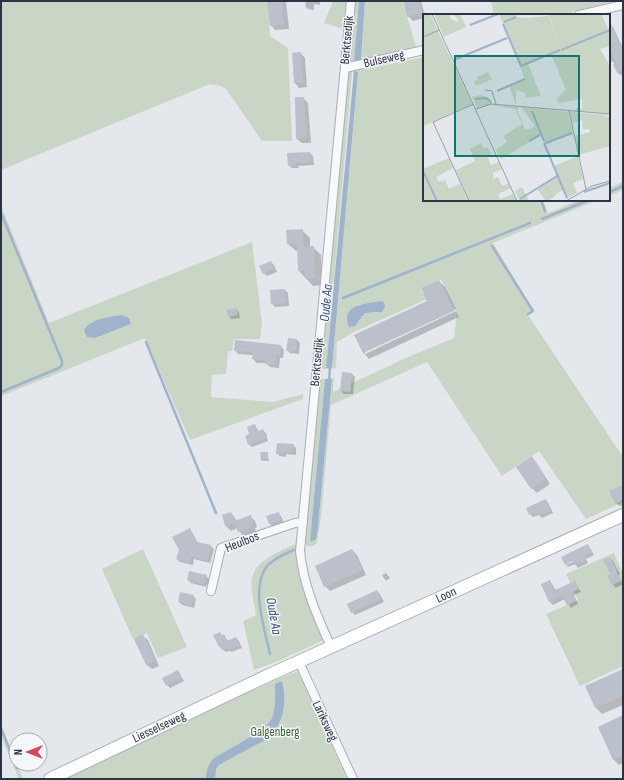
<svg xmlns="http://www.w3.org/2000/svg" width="624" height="780" font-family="'Sofia Sans Condensed',sans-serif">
<rect width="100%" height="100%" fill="#e4e7ec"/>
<!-- green -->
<g fill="#c9d6c5" fill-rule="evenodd">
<path d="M1,1H268L270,36L288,48L292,141H262L226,89L221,86L210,84L1,170Z"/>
<path d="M333,1H346L344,29L324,23Z"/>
<path d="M353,1H359L354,61L361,60L365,1H402L417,49L352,64L349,61Z"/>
<path d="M491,1H616L559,15H494Z"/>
<path d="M424,57V200H543L548,213L579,200H598L493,243L534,311L528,315L623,457V502L586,519L539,451L502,476L427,362L331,405L321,517L317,543L313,546H307L304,541L319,382L321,379L334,378L333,392L406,358L454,338L457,313L441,279L420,289L427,299L354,332L337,342L336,368L323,369L321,367L346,76C350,69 355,70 362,70ZM356,71L358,73L332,368H326L352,73ZM380,301L378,313H365L359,322L358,305ZM325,379L332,380L318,527L310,541Z"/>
<path d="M623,182V190L609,196V188Z"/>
<path d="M1,206L49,323L252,242L262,323L260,339H234L232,351H228L226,374L212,375L211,397L273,402L303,394V399L190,440L145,338L1,396ZM108,318L131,324L95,338Z"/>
<path d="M297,543L326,639L276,662L254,670L243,621L256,615C254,603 250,590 252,578C255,560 283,550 297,543Z"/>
<path d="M143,549L187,647L158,658L147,633L133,639L102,569Z"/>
<path d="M614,553L623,574V666L580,686L546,614L578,600L566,574Z"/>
<path d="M298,671L347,779H65L278,679Z"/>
<path d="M1,726L23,779H19L1,736Z"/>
</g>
<!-- water -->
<g fill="#9fb4cc">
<path d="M359,1H365L361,60L354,61Z"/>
<path d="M354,71L358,72L332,368H326Z"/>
<path d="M380,301L384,302L385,307L382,312L365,313L355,326L349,327C340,304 366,304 380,301Z"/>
<path d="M122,315L129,318L131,324L95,338L87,337L84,330C91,318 110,317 122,315Z"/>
<path d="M325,379H332L318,527L316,539L313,541H310Z"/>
<path d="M282,681C287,700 284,723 270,736C266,741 259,743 254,746C242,752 230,759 219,765L216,769L215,779H206C206,771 208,765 213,759C226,750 267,731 272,718C276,708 275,696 275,684Z"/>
</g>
<!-- shadow -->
<g fill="#0003">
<path d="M268,1H286L289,29L275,30L271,25Z"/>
<path d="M306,1H320V5L314,4V10L308,9L305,6Z"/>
<path d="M404,1H421L425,15H424V18L413,21L408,16Z"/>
<path d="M609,24L613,27L623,48V74L620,75L617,72L613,61L609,63Z"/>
<path d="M300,53L305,58L307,87L299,88L295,83Z"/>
<path d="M303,98L308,103L311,143H302L297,139Z"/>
<path d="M310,153L313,156L314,165L298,166L299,168H292L289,165Z"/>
<path d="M302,230L310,238V247H313L321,255L322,285L313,286L299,271L298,251H296L288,244Z"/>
<path d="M271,262L274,265L277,272L267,276L264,273Z"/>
<path d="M439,281L445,287L456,309L365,351V354L456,311L459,317L369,359L364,353L356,336L428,302L422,289Z"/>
<path d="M285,290L288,293L289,306L275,307L272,304Z"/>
<path d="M236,309L239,312L240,318L231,319L228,316Z"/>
<path d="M297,340L300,343L299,354L290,353L287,350Z"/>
<path d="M281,346L284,350L283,358H280L279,368L270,367L266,363H257L253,359V355L238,354L235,350Z"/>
<path d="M352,374L355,377L353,394H344L341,391Z"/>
<path d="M255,425L259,432L263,430L266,433L268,441L252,447L249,444L250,435Z"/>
<path d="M293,445L296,448V455L286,454V457L280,456L277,454Z"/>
<path d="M267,453L269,461H263L262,460Z"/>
<path d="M532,458L536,462L550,484L537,493L532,488Z"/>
<path d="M623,486V505L619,506L616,503Z"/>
<path d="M546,501L549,504L553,513L542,518L539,515L533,517L530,514Z"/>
<path d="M231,513L235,518L237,521L250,516L255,521L257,527L255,528L256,532L243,536L237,528L231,531L226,526L223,516Z"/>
<path d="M278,513L281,516L284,523L273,527L270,524L267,517Z"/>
<path d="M190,529L198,543L211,546L214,549L210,563L194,559L193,565L180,562L177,559Z"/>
<path d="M588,545L594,555L586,559L588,563L578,568L575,564L568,567L566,565L577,560Z"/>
<path d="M352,550L357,555L366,575L330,591L325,586L316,566Z"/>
<path d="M610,558L613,561L620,574L618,575L623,584L616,588L613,585Z"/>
<path d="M386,573L390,578L386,581L382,575Z"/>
<path d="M206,576L209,579L208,585H206V587L191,583L188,580Z"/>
<path d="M550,581L556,590L575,582L581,592L574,595L578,604L571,608L565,599L553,605L550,602L543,584Z"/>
<path d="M377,591L380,594L384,602L355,615L352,612Z"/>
<path d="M193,596L196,599L194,608L182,605L179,602Z"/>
<path d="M143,636L148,640L159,666L152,669L147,665L135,639Z"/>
<path d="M215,636H224L228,641L236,638L239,641L242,648L231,652L230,651L226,652L220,647Z"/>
<path d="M623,670V705L602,714L596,708L586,687Z"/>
<path d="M178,671L184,681L170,688L167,685Z"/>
<path d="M623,717V763L619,765L614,760Z"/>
</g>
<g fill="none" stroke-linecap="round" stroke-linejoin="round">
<!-- stream -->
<g stroke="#9fb4cc" stroke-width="2.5">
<path d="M609,192L623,186"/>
<path d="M541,200L545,211"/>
<path d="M1,213L62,361V365L59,368L1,392"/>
<path d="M542,219L589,200"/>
<path d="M492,246L533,311L528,314"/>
<path d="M343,298L530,223"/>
<path d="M146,342L216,513"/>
<path d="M329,382L330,367"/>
<path d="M270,654C265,630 250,588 267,566C274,559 284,554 294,550"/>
<path d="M1,728L17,768"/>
</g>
</g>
<!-- building -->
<g fill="#bbc0ca">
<path d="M267,1H282L284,24L270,26Z"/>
<path d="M403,1H419L422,13L407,17Z"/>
<path d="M609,20L623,50V70L617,72L613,65L616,63L609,48Z"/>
<path d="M301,52L303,83H294L292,53Z"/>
<path d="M295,97H304L307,138L296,139Z"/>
<path d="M310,152L311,162L296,163V165L288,166L287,153Z"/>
<path d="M303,229L304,247L314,246L315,278H305L304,271H298L297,244H287L286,230Z"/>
<path d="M271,261L274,269L263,274L259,266Z"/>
<path d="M439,280L454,311L363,353L354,335L427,301L421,288Z"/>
<path d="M285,289L286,303L271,304L270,290Z"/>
<path d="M237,308L238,315L228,317L226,310Z"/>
<path d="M288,338L297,339L296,351H286Z"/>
<path d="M235,340L281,345L280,355H276L275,365L265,364L266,360L252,359L253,352L234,351Z"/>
<path d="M342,372L352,373L350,392L340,391Z"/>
<path d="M255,424L258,431L263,429L266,438L248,445L245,436L249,434L247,427Z"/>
<path d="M277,443L294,444L293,452H284V455L276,454Z"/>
<path d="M260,452H268V460L261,461Z"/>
<path d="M532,456L546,479L531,489L516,467Z"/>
<path d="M623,485V500L615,504L609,491Z"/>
<path d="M546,499L551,510L538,516L536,512L529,515L526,508Z"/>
<path d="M231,512L234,521L251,515L253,522L251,523L252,527L250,529L238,532L234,523L225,526L222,515Z"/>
<path d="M279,512L281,520L269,524L266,516Z"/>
<path d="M190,528L197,542L211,545L208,561L191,557L190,563L176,559L179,550L172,537Z"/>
<path d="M588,544L592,552L584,556L586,560L574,565L572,561L565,565L561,557Z"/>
<path d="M352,549L362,570L324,587L315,566Z"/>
<path d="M610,557L617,570L616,571L621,581L612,585L607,576L610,574L603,560Z"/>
<path d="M189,571L207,575L205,583H203V584L187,580Z"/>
<path d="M550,580L555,590L575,581L579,589L572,592L576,601L567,605L562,596L549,602L541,584Z"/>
<path d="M377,590L381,599L351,613L347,604Z"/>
<path d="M180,592L194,595L192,606L178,602Z"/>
<path d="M220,632L222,635L224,634L227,641L236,637L240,645L228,650L227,648L222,650L221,646L219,647L213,635Z"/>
<path d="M143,634L155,661L146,665L134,639Z"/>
<path d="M623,669V696L595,708L585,686Z"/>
<path d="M178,670L182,678L166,686L162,678Z"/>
<path d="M623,715V756L613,760L598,727Z"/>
</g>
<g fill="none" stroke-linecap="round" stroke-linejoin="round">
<!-- minor casing -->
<g stroke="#a9aeb7" stroke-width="10">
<g id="minor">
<path d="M579,15L623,5"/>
<path d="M345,68L424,50"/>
<path d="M211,591L221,548L295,523L303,522"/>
<path d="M331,647C317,616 303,584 300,551L351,1"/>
<path d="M299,662L353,779"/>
</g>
</g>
<!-- secondary casing -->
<g stroke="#a9aeb7" stroke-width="14">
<path id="secondary" d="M50,779L269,675L623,515"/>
</g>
<!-- minor -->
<use href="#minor" stroke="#f7f8fa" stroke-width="8"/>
<!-- secondary -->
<use href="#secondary" stroke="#fff" stroke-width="12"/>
</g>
<g text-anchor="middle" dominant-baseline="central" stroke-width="3" stroke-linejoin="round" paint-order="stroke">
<!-- street labels -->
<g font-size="13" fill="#2b3445" stroke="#f4f6f9">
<text transform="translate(347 40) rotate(-85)">Berktsedijk</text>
<text transform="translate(384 59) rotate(-13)">Bulseweg</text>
<text transform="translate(317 362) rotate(-85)">Berktsedijk</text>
<text transform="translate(242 542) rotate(-22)">Heulbos</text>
<text transform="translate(446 595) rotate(-25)">Loon</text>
<text transform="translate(325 721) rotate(65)">Lariksweg</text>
<text transform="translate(159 727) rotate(-25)">Liesselseweg</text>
</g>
<!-- park labels -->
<g font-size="13" fill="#3f6138" stroke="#f4f6f9">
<text x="275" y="732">Galgenberg</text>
</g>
<!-- water labels -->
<g font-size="14" font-style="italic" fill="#34527a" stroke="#f4f6f9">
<text transform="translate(326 303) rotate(-85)">Oude Aa</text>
<text transform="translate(274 616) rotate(80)">Oude Aa</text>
</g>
</g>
<!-- overview -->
<g transform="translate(423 14)">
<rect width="187" height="187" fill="#e4e7ec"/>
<path d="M0,0H7L49,90L0,112ZM11,0H27V4L33,8L36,6L30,0H37L43,13L21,23ZM76,0H93L94,3L103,4L126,2L137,37L126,0H178L185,15H187V32L177,35L187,52V100L152,97L153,94L159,95V85L134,89V84L143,76L128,40L105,50L118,82L102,84V79L93,76V91L86,72L102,65ZM65,58L69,65L53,72L51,67L55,66L54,63ZM57,81L65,83L70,90L54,94L49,83ZM69,91L96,93L94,96L102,115H106L112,112L98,93L145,98L150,120L122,130L131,152L155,142L160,165L150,169L154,179L144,184L140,176L133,180L128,172L133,181L130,184L123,187L114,175L103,181L106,187H97L92,177L99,173L103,181L134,161L118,121L78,145L73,136L84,128L80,122L99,110L92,95ZM147,98L187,101L178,102L187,103V132L156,141L152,122L167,118V115H160L159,106L149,109ZM58,129L60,134L65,133L68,140L64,142L68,151L76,148L79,155L70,159V165L75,163L79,172L85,169L88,174L75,180L77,185L90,180L94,187H46L33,156L52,147L47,135ZM26,144L30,154L13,163L16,168L22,166L26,175L37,170L45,187H0V155Z" fill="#c9d6c5"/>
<path fill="none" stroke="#9fb4cc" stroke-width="2" d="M81,8L93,3M80,10L98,52L137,36M47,11L75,0M138,36L187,16M33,45L84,24M74,77L102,65M52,85L63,84L68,88M109,97L121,127M106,127L117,121M121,129L144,184M123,129L149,119M0,157L14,187M161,178L187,169M97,185L134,162"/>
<path fill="none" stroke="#9a9fa9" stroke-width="1" d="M9,0L94,187M0,23L16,16M62,76L69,77L73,90M53,95L68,90L187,100M146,97L163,175M46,187L10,108L51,90M143,187L169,172L187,167"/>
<path fill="#0f766e" fill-opacity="0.15" stroke="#0f766e" stroke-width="2" d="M32,42H156V142H32Z"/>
<rect width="187" height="187" fill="none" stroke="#2b3445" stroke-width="2"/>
</g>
<!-- border -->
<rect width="624" height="780" fill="none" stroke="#2b3445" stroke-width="4"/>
<!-- north arrow -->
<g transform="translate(28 752) rotate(270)"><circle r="19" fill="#f4f6f9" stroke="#a4a8b1"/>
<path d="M0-3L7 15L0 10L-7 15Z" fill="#d1495b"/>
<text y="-6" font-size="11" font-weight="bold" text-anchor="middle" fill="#2b3445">N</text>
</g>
</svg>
